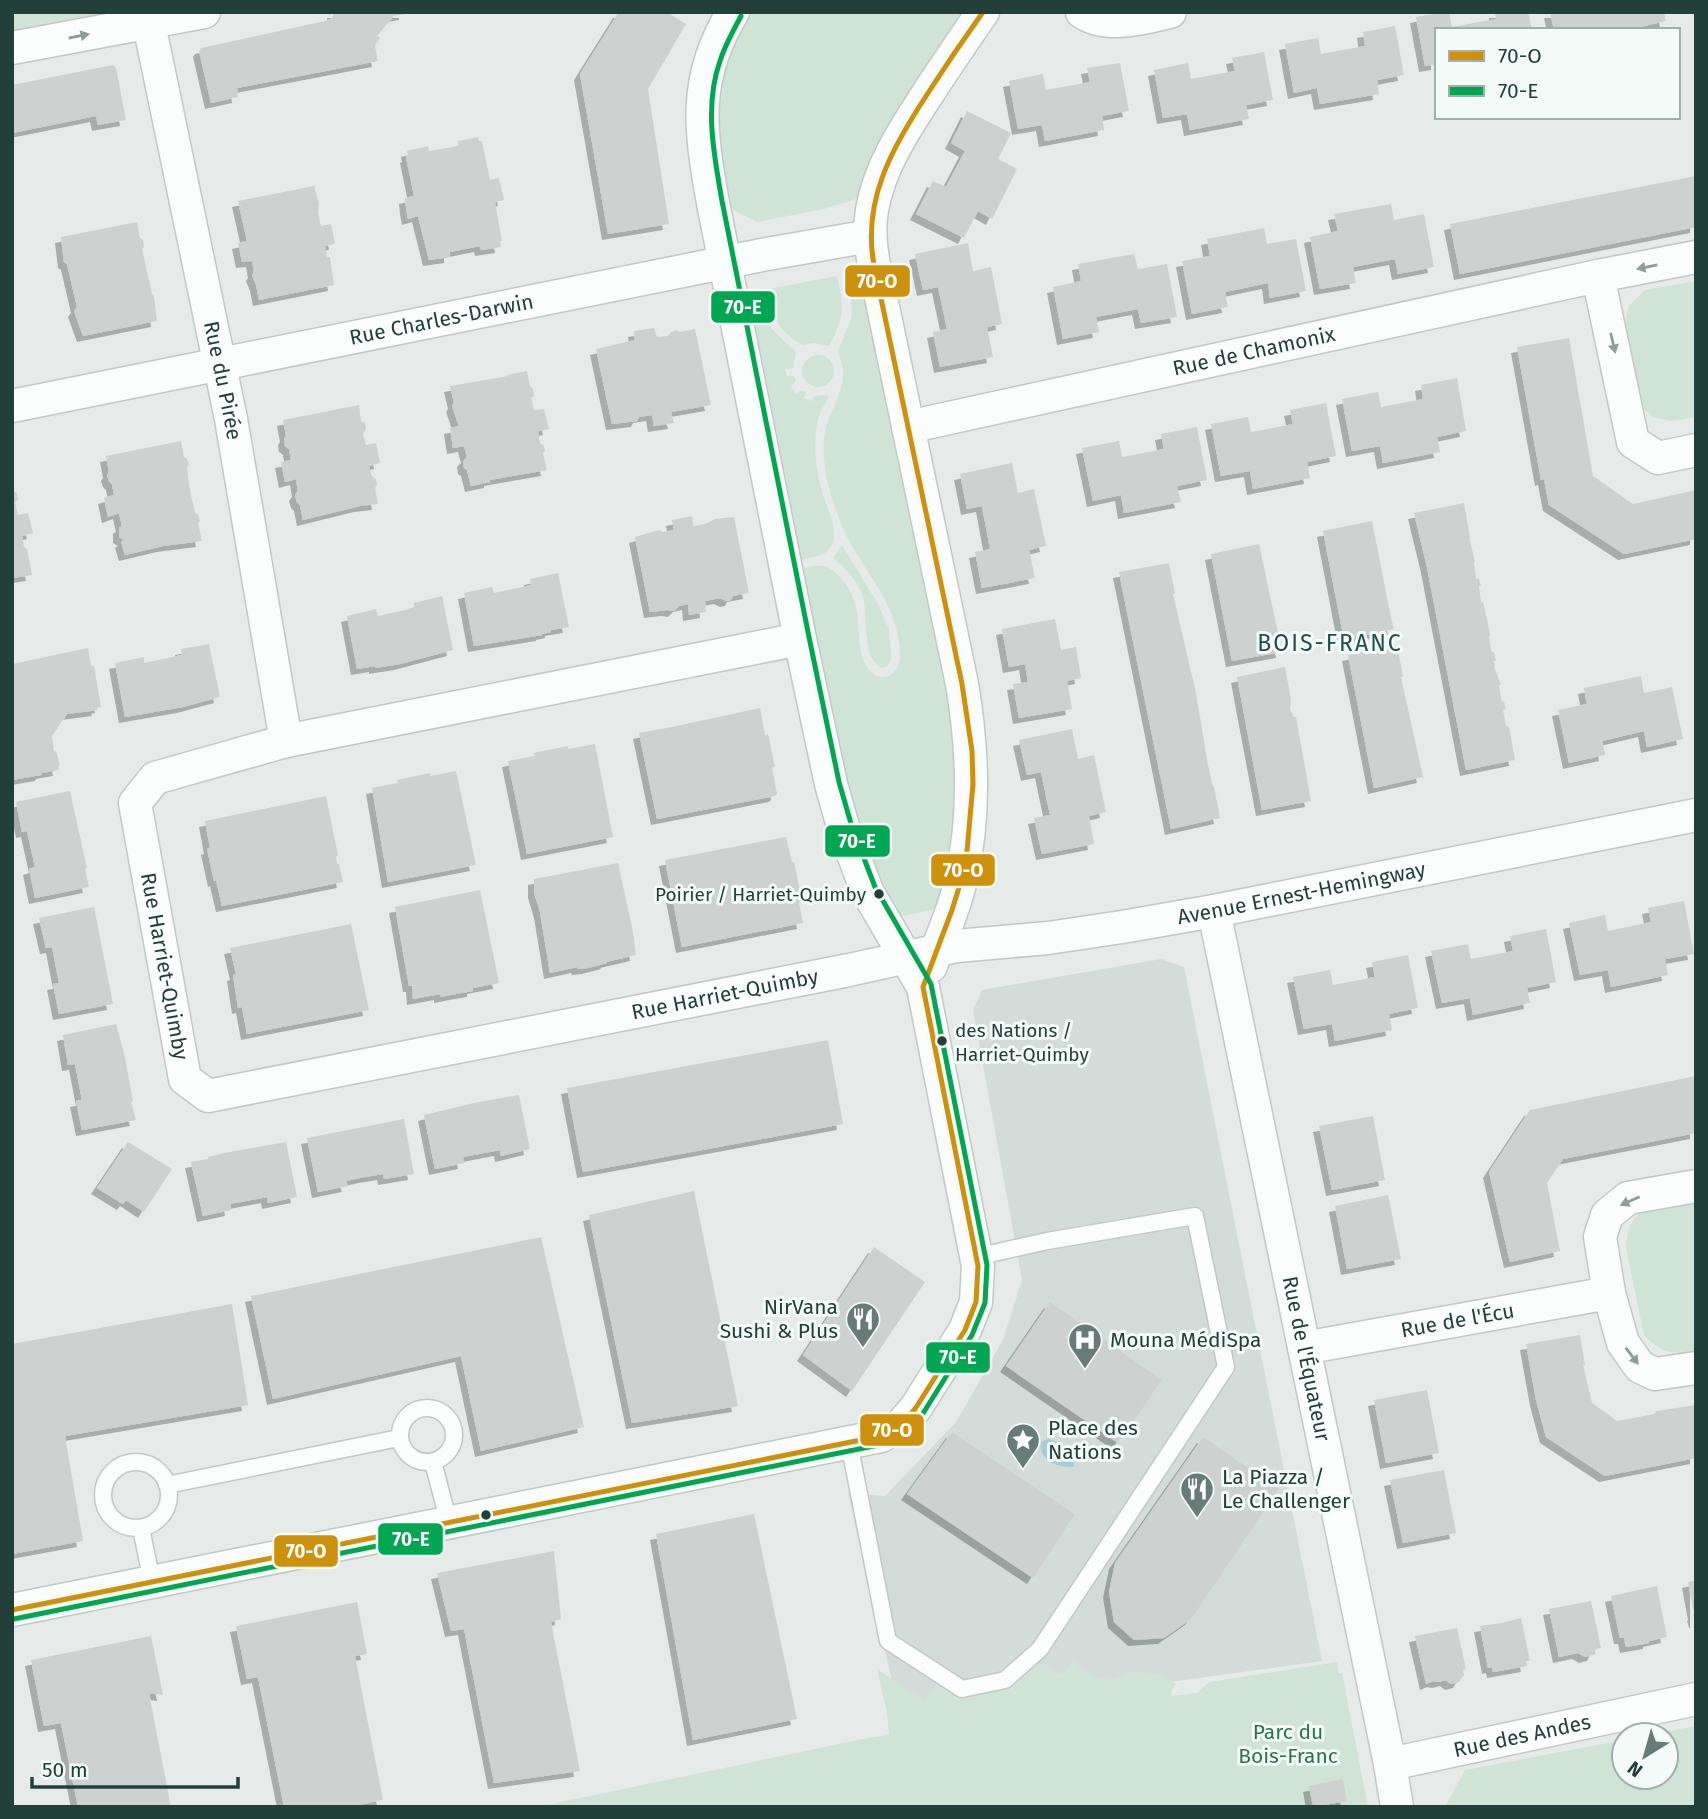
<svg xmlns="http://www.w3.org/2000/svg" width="1708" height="1819" font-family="'Fira Sans',sans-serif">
<defs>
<filter id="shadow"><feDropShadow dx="-6" dy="6" stdDeviation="0" flood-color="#0004"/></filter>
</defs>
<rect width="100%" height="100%" fill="#e6ebe9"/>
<!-- built -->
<path fill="#d4dcd9" d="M1161,959L1184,967L1322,1661L901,1719L848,1493L885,1496L956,1422L1003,1340L1022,1280L973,1010L982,990Z"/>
<!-- green -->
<g fill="#cfe4d7">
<path d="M12,12H122L22,33L12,31Z"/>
<path d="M747,12H967L863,197L824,209L757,222L727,207L719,174L715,90Z"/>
<path d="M837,276C844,309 845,315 829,346L814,343L802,345C772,325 777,321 769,289Z"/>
<path d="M1696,281V417L1671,421L1653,417L1641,406L1624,328L1629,306L1645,290Z"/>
<path d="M863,285L944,671L957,743L958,807L949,867L938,909L902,916L890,903L881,890L850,805L800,569C819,564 828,562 842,579C850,589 855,600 857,612C860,631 856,666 877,676C882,678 888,677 892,674C898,669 900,662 900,655C900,604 861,570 842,526C830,498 820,462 825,432C829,413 841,396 843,377C844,367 840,359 838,351L851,319L852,308L849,289Z"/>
<path d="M764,306L771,328L796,352L793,368L785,369L787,376H794L796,382L791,386L796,394L802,390L806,392L804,398L812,401L814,396L827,395L829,397C826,403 821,409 819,416C812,440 816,469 822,492C827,509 839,529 832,545C826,557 810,558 798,560L749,309Z"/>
<circle cx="818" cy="371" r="16"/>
<path d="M842,545L878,604L889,629L891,659L887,667L882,668C861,659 868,616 863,597C858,582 845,567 833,558Z"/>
<path d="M1696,1201V1351C1671,1355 1662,1353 1644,1335L1626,1248C1627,1236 1629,1220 1641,1213C1648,1209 1685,1203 1696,1201Z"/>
<path d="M1074,1661C1088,1678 1107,1687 1126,1672C1144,1673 1162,1671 1176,1684L1172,1690L1171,1696L1197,1693L1209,1682L1337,1662L1339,1673H1342L1368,1807H537L868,1738L889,1735L887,1713L877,1669L924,1700L938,1682L972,1689L1023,1676L1043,1663L1062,1675Z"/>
<path d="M1696,1726V1807H1445L1465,1770L1624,1740V1777H1666V1735H1648Z"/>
</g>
<!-- water -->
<path fill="#a8cdd8" d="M1047,1439C1062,1442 1077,1450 1074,1467C1058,1468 1038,1461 1041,1442Z"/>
<!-- building -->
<g fill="#cdd2d0" filter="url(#shadow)">
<path d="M333,12H405V14L394,16L377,36L380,38L375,46L378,61L237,88L238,97L211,103L199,51L201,48L325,21L333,18Z"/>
<path d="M619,12H667L686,24L648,89L669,224L608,234L580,74Z"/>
<path d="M1444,12H1449L1452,27L1496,19L1495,12H1528L1532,30H1437V64L1425,66L1416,17Z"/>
<path d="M1550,12H1664L1666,21L1640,27V30H1554Z"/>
<path d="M1395,26L1404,75L1377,80L1379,94L1320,104L1317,88L1294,93L1285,44L1318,38L1321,54L1365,46L1363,32Z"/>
<path d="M1264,52L1273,100L1246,105L1249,119L1190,130L1187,114L1163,118L1154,70L1188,63L1191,79L1235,71L1232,58Z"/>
<path d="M1120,63L1129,111L1102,116L1104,130L1045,141L1042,125L1018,129L1009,81L1043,74L1046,90L1090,82L1087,68Z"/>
<path d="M113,65L116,68L126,120L98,125L96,116L12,133V85Z"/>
<path d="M967,111L1011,133L998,159L1017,169L992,219L978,211L964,238L916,214L933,181L946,187L965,151L951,143Z"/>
<path d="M478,137L479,141H482L490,180L499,178L504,200L495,202L502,241H500L501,247L481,250L480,246L450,252V257L429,260L418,216L408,219L406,208L405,198L414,196L406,157L408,156L407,151L428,146L429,151L459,146L458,141Z"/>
<path d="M1696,176V227L1460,274L1450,224Z"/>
<path d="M314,186L319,203L318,213L321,226L331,224L335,244L325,246L327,257H330L334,285L259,300L256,285L252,275L254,272L252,261L242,262L238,243L247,241L238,201Z"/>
<path d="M1391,204L1394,220L1424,214L1434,267L1398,274L1395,259L1353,267L1356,283L1320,289L1310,237L1338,231L1334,214Z"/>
<path d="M137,222L140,238L143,240L144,247L142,249L152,294L154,296L157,321L83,336L74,311L77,307L67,264L64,262L61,237Z"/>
<path d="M1264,228L1267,244L1296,239L1306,291L1270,298L1268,283L1225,292L1228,307L1192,314L1182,261L1210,256L1207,239Z"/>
<path d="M968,243L973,271L991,267L1002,324L987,327L993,357L940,367L933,332L947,329L938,287L923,290L915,254Z"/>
<path d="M1134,254L1138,269L1167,264L1177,317L1141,323L1138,309L1096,317L1099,332L1063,339L1053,287L1081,281L1078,264Z"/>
<path d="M654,328L657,337L668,336L671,332L677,330L679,332L695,329L711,405L671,412L674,423L654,426L652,415L639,417L637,421L612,424L596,349L635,340L634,331Z"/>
<path d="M1569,338L1593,476L1633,504L1696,490V539L1624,554L1549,505L1544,479L1541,480L1517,347Z"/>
<path d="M527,371L530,386L533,389L534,396L531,398L534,410L544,409L549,429L538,431L540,443L544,446L545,451L543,453L547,470L490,480V482L471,486L467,470L464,468L463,461L467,457L464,446L453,448L450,428L459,426L452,406L454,403L450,386L508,376L507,375Z"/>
<path d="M1457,378L1466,431L1437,437L1440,452L1383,463L1380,446L1352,451L1342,399L1378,392L1381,407L1423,399L1421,385Z"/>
<path d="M1326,403L1336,456L1307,462L1310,478L1253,489L1250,471L1221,476L1211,424L1248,417L1251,432L1293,424L1290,410Z"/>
<path d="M359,405L361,421L365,423L366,429L363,434L366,445L376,443L380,463L369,466L372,476L376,479L377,485L375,488L378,504L360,506L303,520L300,505L297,502L295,495L298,491L296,479L285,482L281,462L291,460L289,449L285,446L284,439L286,436L283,420Z"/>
<path d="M1197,427L1207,480L1177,486L1181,502L1124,513L1121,495L1093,501L1082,448L1119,441L1122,457L1164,449L1161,434Z"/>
<path d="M181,441L184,457L187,459L189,465L187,468L190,491L195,513L198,515L200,521L198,523L202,541L163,546L125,555L121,542L124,540L119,537V528L122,526L119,513L108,517L104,498L114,495L112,484L109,481L107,475L109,472L106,456Z"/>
<path d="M1012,463L1018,493L1034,489L1046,546L1029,550L1035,578L982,588L975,552L990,549L982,506L967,509L960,474Z"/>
<path d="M12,490L17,493L18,500L15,502L18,515L28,513L33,533L22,536L24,547L27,549L32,575L12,578Z"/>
<path d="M1464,503L1470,537H1469L1475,562H1474L1476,579L1479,578L1481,586H1479L1481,603L1483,602L1490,633V635L1489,636L1490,644L1492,652H1494L1496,661H1494L1495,669L1501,685H1499L1502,702L1504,701L1506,709L1503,710L1506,726L1509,727L1515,760L1466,770L1427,567L1414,513Z"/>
<path d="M692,516L693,526L705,524L715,519L734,517L749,593L733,596L731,600L726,601L720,598L705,601L706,612L689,615L688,604L679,606L674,611L667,610L650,612L635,537L659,530L663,532L674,530L672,520Z"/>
<path d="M1372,521L1390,613L1394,629L1344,640L1323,531Z"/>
<path d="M1259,544L1282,652L1232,661L1211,554Z"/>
<path d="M1169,563L1175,594H1173L1196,693L1208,765L1213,787H1214L1220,818L1171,829L1119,572Z"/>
<path d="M558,573L569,627L551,630V632L542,634V635L474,646L464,593L492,587L494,593L531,585L530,579Z"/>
<path d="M442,596L453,650L400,664L375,668V666L357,669L347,616L376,609L378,616L414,608V603Z"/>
<path d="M1055,619L1061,650L1076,647L1081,678L1067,681L1072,709L1019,718L1013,684L1028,682L1025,664L1009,667L1002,629Z"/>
<path d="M209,644L220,697L183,707L125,717L115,663L144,657V663L182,655L181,649Z"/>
<path d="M1397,645L1403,677H1401L1423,777L1374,788L1348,655Z"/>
<path d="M88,648L91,666H94L101,707L97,708L98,710L67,714L52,736L54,752L56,751L60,765L58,766L59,770L42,773L41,775L12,780V664Z"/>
<path d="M1285,667L1291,699L1290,710L1294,717H1296L1311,801L1262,810L1237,677Z"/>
<path d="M1641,676L1644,693L1672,687L1683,739L1647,747L1644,731L1602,741L1605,755L1569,763L1558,710L1587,704L1584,688Z"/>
<path d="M760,708L765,735L768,734L775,767L772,768L777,794L775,796L657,819L639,733L672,727Z"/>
<path d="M1072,729L1078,759L1094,755L1106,812L1089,816L1094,844L1042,854L1034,818L1050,815L1041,772L1027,775L1019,740Z"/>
<path d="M595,744L613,837L527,854L508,761L535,756L533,753L568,746V749Z"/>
<path d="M456,771L476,865L388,882L372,788L398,783L397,780L430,773V776Z"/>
<path d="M70,791L87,868L85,869L89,887L35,898L29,869L35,867L27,831L22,832L16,802Z"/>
<path d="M326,796L338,855L336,857L337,864H339L343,882L222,906L216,880L214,881L207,849L210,848L205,821Z"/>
<path d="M786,837L792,862H794L801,895V901L799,903L803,923L682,947L665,860Z"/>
<path d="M618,863L633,932L636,955L606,962L607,963L588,968L578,969L577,967L550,973L540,912L534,892V879Z"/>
<path d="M480,890L499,983L473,988V991L461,993L440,997V994L413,999L412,986H409L395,907Z"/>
<path d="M1684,901L1694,954L1665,959L1668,975L1611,987L1608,970L1580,975L1569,923L1605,915L1608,931L1651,922L1648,908Z"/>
<path d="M94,907L113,1004L59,1014L53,984L59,983L52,947L46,948L39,918Z"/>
<path d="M351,924L369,1010L247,1034L242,1007L238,1008L233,975L236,974L230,948Z"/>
<path d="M1546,929L1556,982L1527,988L1530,1003L1473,1015L1470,998L1442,1003L1431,951L1468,944L1471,959L1513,951L1510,936Z"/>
<path d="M1408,955L1418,1008L1389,1014L1392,1030L1335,1041L1332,1024L1304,1029L1293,977L1330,970L1333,985L1375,977L1372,962Z"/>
<path d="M116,1024L124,1053L133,1101L131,1102L136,1120L82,1130L76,1101L82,1100L75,1064L68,1065L63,1035Z"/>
<path d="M828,1040L843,1124L583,1172L567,1088Z"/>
<path d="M1696,1076V1133L1563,1159L1547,1183L1560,1251L1510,1262L1489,1172L1530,1110Z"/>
<path d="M519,1095L530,1149L501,1156L500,1150L463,1157L464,1163L435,1169L424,1115L474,1103Z"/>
<path d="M1373,1116L1385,1180L1332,1190L1319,1126Z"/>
<path d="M404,1119L414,1174L384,1179L383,1174L365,1177L346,1181L348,1186L318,1192L307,1138Z"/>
<path d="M128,1142L172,1169L144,1212L126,1200L123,1204L97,1188Z"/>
<path d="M286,1142L297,1197L268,1203L267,1197L230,1204L231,1210L203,1216L191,1162L208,1159V1157L224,1153Z"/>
<path d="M694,1191L738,1406L632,1423L589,1215Z"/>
<path d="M1388,1195L1401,1259L1347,1269L1335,1206Z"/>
<path d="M541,1237L584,1427L481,1451L461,1356L273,1399L251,1296Z"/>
<path d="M874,1247L925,1282L852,1391L803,1355Z"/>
<path d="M1050,1302L1162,1380L1118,1443L1006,1366Z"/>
<path d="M232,1304L248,1405L65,1436L83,1541L12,1554V1344Z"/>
<path d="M1580,1335L1585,1365H1583L1592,1403L1617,1421L1654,1414L1657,1411L1696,1405V1458L1605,1476L1546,1437L1536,1400L1526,1344Z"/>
<path d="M1427,1390L1439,1453L1386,1463L1374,1400Z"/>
<path d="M952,1432L1075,1514L1033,1578L907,1494Z"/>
<path d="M1203,1437L1279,1489L1191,1619L1164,1638L1134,1640L1114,1622L1109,1592L1115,1563Z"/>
<path d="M1444,1470L1456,1533L1403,1543L1390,1480Z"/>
<path d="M754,1514L797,1719L693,1740L656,1534Z"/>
<path d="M554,1551L561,1619L551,1622L580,1771L494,1783L464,1629L451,1631L437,1573Z"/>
<path d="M1696,1580V1622H1695L1693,1615L1694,1614L1688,1582Z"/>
<path d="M1657,1586L1667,1637L1649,1641V1643L1626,1647L1624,1638H1620L1611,1596Z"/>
<path d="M1591,1601L1601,1648L1596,1649L1593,1655L1585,1657L1578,1653L1559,1657L1549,1609Z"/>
<path d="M357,1602L367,1654L355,1656L383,1800L349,1807H284L258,1677L247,1679L236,1626Z"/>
<path d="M1521,1618L1530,1661H1526L1527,1666L1493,1672L1492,1667L1488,1668L1480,1626L1501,1623Z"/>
<path d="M1457,1628L1466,1669L1463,1670L1464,1676L1462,1677L1459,1682L1451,1684L1446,1680L1438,1682L1433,1681L1426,1684L1415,1636Z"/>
<path d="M151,1636L163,1695L149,1693L171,1807H78L61,1723L44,1726L31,1660Z"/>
<path d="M1343,1779L1347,1801L1313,1807L1309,1786Z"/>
</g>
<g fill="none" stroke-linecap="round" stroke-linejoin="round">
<!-- service casing -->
<g stroke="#c3c8c6" stroke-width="19">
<g id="service">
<circle cx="427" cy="1435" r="27"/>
<path d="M849,1443L888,1641L962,1689L1005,1680L1040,1649L1226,1367L1195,1216L1047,1241L976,1257"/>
<path d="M433,1462L449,1523"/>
<circle cx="136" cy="1495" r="33"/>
<path d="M167,1485L399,1438"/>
<path d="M141,1528L152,1582"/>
</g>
</g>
<!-- minor casing -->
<g stroke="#c3c8c6" stroke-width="35">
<g id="minor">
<path d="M1082,12C1107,29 1143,18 1170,12"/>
<path id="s1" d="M149,24L231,419L286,741"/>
<path d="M12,48L204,12"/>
<path d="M1598,276L1633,442L1658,458L1696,450"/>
<path id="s2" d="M12,406L767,254L870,236"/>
<path id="s3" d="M908,427L1598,276L1696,257"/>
<path id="s4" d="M800,639L286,741L155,778L135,803L185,1079L208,1096L849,970L957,946L1048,938L1122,927L1214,911L1696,815"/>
<path id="s5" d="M1214,911L1390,1764L1397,1807"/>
<path d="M931,966C941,937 955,909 961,879C976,814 973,749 962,684L873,259C870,242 869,227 872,210C880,163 909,123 934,84C950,60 966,36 983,12"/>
<path d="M1696,1186L1628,1198L1607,1215L1600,1237L1609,1293L1623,1343L1640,1367L1655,1374L1696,1368"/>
<path id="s6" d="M1304,1348L1609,1293"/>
<path d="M12,1610L881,1436L901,1425L915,1409L965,1330L976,1302L978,1266L923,987L867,891L844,830L831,784L800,639L713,203C700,130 692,79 733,12"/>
<path id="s7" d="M1390,1764L1696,1699"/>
</g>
</g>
<!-- service -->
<use href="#service" stroke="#fbfcfc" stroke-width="16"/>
<!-- minor -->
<use href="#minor" stroke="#fbfcfc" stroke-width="32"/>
<!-- bus-1 casing -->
<g stroke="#f4faf7" stroke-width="10">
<path id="bus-1" d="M12,1610L881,1436L901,1425L915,1409L965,1330L976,1302L978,1266L923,987L952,910L961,881L967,851L973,784L972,751L962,684L874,265C862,200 892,149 926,96C944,68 963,40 983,12"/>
</g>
<!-- bus-2 casing -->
<g stroke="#f4faf7" stroke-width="10">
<path id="bus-2" d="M14,1619L884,1444L906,1432L922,1415L972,1335L985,1303L987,1265L931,984L875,887L852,827L839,782L809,637L722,201C714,155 704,106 720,61C725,45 733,31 741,16"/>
</g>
<!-- bus-1 -->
<use href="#bus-1" stroke="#cd910c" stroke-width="5"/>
<!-- bus-2 -->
<use href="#bus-2" stroke="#00a651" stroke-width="5"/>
</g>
<!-- one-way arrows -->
<defs><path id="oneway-solid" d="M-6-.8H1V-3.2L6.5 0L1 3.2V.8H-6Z" transform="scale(1.75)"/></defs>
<g fill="#8f9e9b">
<use href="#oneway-solid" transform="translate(79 36) rotate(-11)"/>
<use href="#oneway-solid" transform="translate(1647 267) rotate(169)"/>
<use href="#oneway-solid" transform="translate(1613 343) rotate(77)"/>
<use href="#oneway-solid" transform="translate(1630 1201) rotate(156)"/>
<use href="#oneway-solid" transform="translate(1632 1356) rotate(53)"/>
</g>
<!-- icons -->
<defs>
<g id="restaurant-pin" transform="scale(1.75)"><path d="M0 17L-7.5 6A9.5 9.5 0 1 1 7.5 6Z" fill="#677b77" stroke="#f4faf7"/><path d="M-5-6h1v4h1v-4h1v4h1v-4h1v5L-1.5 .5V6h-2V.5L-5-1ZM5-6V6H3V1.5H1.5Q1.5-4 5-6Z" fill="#fff"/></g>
<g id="hospital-pin" transform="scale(1.75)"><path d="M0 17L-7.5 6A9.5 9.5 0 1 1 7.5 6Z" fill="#677b77" stroke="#f4faf7"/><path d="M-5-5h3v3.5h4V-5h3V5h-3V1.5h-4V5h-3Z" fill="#fff"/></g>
<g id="sight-pin" transform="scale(1.75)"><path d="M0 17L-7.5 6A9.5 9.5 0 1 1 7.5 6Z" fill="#677b77" stroke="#f4faf7"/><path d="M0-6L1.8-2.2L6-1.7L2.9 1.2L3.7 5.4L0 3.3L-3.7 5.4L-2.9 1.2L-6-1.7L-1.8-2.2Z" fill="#fff"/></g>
</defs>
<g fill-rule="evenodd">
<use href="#restaurant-pin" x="863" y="1319"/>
<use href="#hospital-pin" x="1085" y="1340"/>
<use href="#sight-pin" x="1023" y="1440"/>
<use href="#restaurant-pin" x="1197" y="1489"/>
</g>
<!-- markers -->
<g fill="#233f3a" stroke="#f4faf7" stroke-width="2.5">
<circle cx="879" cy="894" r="6"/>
<circle cx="942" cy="1041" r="6"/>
<circle cx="486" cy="1515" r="6"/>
</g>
<g text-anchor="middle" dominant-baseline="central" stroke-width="6" stroke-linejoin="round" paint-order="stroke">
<!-- bus labels -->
<g font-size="19" fill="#233f3a" stroke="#f4faf7" text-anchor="end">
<text x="866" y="894">Poirier / Harriet-Quimby</text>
<text x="955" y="1030" text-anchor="start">des Nations /<tspan x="955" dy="24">Harriet-Quimby</tspan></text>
</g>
<!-- street labels -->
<g font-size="21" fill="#233f3a" stroke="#f4faf7">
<text stroke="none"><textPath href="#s2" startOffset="438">Rue Charles-Darwin</textPath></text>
<text stroke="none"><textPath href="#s3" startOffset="354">Rue de Chamonix</textPath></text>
<text stroke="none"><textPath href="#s1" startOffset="364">Rue du Pirée</textPath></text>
<text stroke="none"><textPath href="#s4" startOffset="2114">Avenue Ernest-Hemingway</textPath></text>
<text stroke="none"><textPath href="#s4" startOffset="858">Rue Harriet-Quimby</textPath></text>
<text stroke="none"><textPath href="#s4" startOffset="1528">Rue Harriet-Quimby</textPath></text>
<text stroke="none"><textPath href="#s6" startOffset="156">Rue de l'Écu</textPath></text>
<text stroke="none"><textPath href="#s5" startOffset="457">Rue de l'Équateur</textPath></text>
<text stroke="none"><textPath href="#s7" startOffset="135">Rue des Andes</textPath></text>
</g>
<!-- poi labels -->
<g font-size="21" fill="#233f3a" stroke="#f4faf7" text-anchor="start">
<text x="838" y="1307" text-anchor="end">NirVana<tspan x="838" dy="24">Sushi &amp; Plus</tspan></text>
<text x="1110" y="1340">Mouna MédiSpa</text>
<text x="1048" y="1428">Place des<tspan x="1048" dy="24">Nations</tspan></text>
<text x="1222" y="1477">La Piazza /<tspan x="1222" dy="24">Le Challenger</tspan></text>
</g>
<!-- park labels -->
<g font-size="21" fill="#2d7551" stroke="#f4faf7">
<text x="1288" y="1732">Parc du<tspan x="1288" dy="24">Bois-Franc</tspan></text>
</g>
<!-- neighbourhood labels -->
<g font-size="23" letter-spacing="2" fill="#1f514a" stroke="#f4faf7">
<text x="1330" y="643">BOIS-FRANC</text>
</g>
</g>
<g stroke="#f4faf7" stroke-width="2.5">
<rect x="844" y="264" width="67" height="34" rx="7" fill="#cd910c"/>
<rect x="710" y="290" width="66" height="34" rx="7" fill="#00a651"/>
<rect x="824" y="824" width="67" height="34" rx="7" fill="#00a651"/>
<rect x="930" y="853" width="66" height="34" rx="7" fill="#cd910c"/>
<rect x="925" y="1341" width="66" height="33" rx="7" fill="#00a651"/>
<rect x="859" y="1413" width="66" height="34" rx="7" fill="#cd910c"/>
<rect x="377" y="1522" width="67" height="34" rx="7" fill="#00a651"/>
<rect x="273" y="1534" width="66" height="34" rx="7" fill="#cd910c"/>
</g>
<g font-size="19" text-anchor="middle" font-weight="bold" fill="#fff">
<text x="877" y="288">70-O</text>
<text x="743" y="314">70-E</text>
<text x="857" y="848">70-E</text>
<text x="963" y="877">70-O</text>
<text x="958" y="1364">70-E</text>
<text x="892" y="1437">70-O</text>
<text x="411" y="1546">70-E</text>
<text x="306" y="1558">70-O</text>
</g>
<!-- border -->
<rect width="1708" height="1819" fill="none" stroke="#233f3a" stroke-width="28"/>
<!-- legend -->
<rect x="1435" y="28" width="245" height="91" fill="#f4faf7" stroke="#a0afab" stroke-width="2"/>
<rect x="1449" y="51" width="35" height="10" fill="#cd910c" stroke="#a0afab" stroke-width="2"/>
<text x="1498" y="63" font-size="21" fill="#233f3a">70-O</text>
<rect x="1449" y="86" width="35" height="10" fill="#00a651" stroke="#a0afab" stroke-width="2"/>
<text x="1498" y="98" font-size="21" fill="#233f3a">70-E</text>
<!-- north arrow -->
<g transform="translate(1645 1756) rotate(217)"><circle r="33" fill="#f4faf7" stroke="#a0afab" stroke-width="2"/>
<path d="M0-5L12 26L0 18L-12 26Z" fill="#677b77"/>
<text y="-10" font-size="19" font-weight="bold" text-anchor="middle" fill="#233f3a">N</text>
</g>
<!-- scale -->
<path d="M32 1777v10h206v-10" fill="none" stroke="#233f3a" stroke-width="3.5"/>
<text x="42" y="1777" font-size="21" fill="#233f3a" stroke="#f4faf7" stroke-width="5" paint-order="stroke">50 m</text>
</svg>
